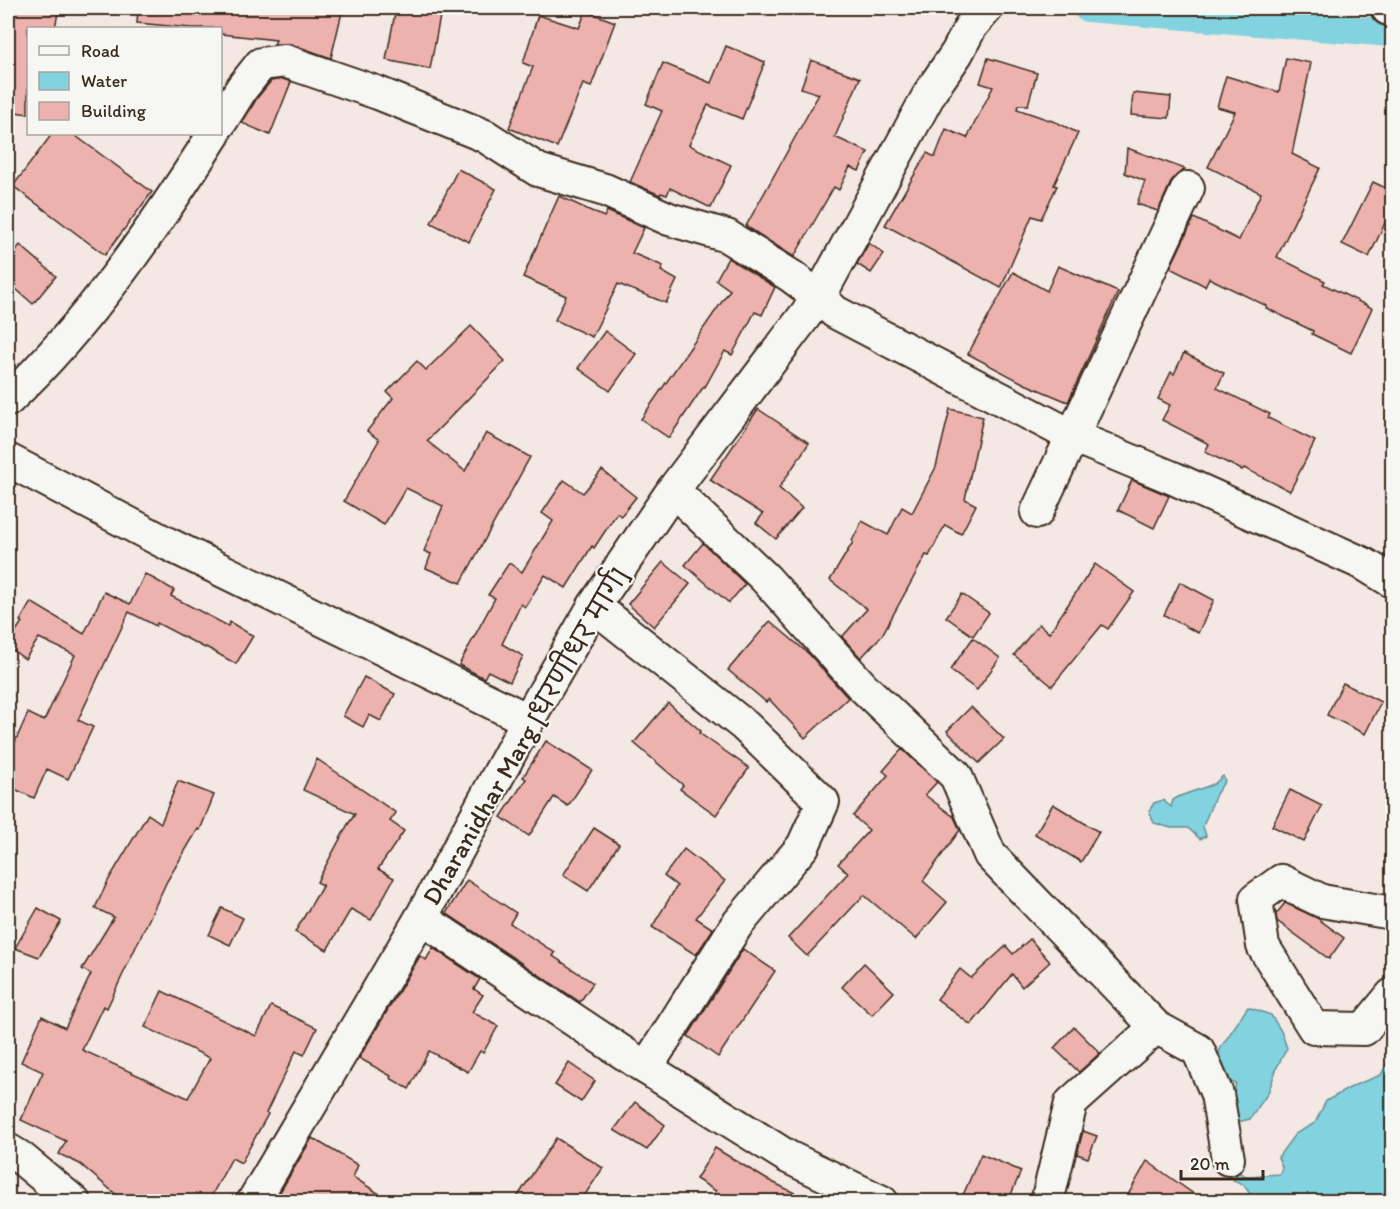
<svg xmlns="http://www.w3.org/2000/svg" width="1400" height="1209" font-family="Itim,'Playpen Sans Deva',sans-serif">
<rect width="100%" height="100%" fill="#f4e8e4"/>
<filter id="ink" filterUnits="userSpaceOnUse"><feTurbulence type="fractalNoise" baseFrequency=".0167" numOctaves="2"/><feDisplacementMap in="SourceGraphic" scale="12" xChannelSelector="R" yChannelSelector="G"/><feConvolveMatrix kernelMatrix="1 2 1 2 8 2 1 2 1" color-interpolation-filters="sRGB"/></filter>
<g filter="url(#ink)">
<!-- water -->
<g fill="#83d2df" stroke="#668f92" stroke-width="1.5">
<path d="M1223,776L1225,781L1216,794L1203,826L1206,836L1200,839L1188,828H1171L1154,823L1149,811L1154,803L1163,800L1171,807L1173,800L1180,796L1214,784Z"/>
<path d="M1248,1007L1271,1015L1281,1031L1287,1048L1277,1067L1268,1093L1250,1119L1238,1122L1229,1111L1236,1084L1220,1077L1215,1065L1221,1047Z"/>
<path d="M1392,1053V1201H1255L1243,1184L1233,1180L1238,1172L1246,1176L1280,1174L1282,1167L1278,1157L1295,1134L1315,1123L1326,1101L1355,1085L1381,1075Z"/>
</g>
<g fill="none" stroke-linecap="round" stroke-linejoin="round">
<!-- canal -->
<path stroke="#83d2df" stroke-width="28" d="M1087,8L1392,33"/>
</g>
<!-- building -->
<g fill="#edb2ae" stroke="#3b2a1e" stroke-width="1.5">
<path d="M8,8H59L55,28H28V114L8,111Z"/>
<path d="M138,8H343L331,58L291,44H274L276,40L221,34L220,28H191L137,23Z"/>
<path d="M396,8H423L441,11L430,69L386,60Z"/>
<path d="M586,11L615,22L591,87L583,84L557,147L509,128L533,67L523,63L538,15L579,28Z"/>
<path d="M726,46L765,62L742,119L708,105L689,145L731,165L711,208L670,188L667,195L661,193L660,195L630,182L662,111L646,104L663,63L711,83Z"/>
<path d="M988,58L1037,73L1028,105H1018L1017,109L1058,123L1078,133L1054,185L1057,186L1041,219L1032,216L1001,288L885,225L927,153L935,157L946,129L967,138L993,87L980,83Z"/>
<path d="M1286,58L1311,63L1292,154L1320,168L1277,257L1325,281L1323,284L1372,308L1351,353L1312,334L1313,331L1266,308L1267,306L1209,278L1205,286L1170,268L1194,218L1239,240L1261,193L1208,167L1235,112L1217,107L1226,76L1279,92Z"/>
<path d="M811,60L860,78L835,137L868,152L859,171L850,167L839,190L834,187L794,257L746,226L819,94L801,88Z"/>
<path d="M283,79L291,82L270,135L242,123L257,98L271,81Z"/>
<path d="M1133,93L1171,97L1169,118L1131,115Z"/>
<path d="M52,134H73L152,192L105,255L13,186Z"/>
<path d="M1127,148L1185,169L1172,180L1158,211L1137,204L1145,181L1125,173Z"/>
<path d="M458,169L496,189L469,242L431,223Z"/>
<path d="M1373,182L1392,191V208L1369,257L1342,244Z"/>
<path d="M559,196L604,217L607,211L644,228L632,253L663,266L661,271L677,280L666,303L618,284L592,337L555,320L566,296L523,277Z"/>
<path d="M869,243L884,254L871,273L857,264Z"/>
<path d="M20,245L56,276L33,304L8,282V261Z"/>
<path d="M728,258L775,287L762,315L755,312L732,355L725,351L705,387L704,386L669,438L641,419L730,290L716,280Z"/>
<path d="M1058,266L1118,292L1068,402L1025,384L968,354L1013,272L1047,291Z"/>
<path d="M471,326L505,361L427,441L465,471L486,433L530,457L461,583L426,568L431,554L424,551L443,506L406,488L384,525L344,501L379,440L367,431L393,398L387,392L417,361L426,370Z"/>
<path d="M605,331L636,354L610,391L578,368Z"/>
<path d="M1184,353L1224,373L1217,388L1270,414L1268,418L1315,441L1290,491L1244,468L1242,470L1205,452L1209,444L1162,420L1170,405L1158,399L1171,372L1174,374Z"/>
<path d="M758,409L809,443L779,488L802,508L776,539L756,523L763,514L710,480Z"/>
<path d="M950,409L983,417L965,499L976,505L961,534L945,525L929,556L926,555L882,635L861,658L842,637L867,609L830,580L853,542L852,541L862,521L888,535L902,507L912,513L936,467Z"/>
<path d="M602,470L636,497L621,516L617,513L594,548L592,546L566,588L545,575L525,607L521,604L502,644L523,656L510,682L488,671L484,678L459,665L495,598L488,595L509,563L522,572L553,521L542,513L564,480L583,493Z"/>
<path d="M1132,480L1169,496L1154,528L1118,510Z"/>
<path d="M703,543L745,584L729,603L685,565Z"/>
<path d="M663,562L690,584L654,627L628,604Z"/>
<path d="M1095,564L1134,592L1108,629L1102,625L1052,686L1014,655L1039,624L1049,633Z"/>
<path d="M145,574L174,590L171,596L228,626L230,622L253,636L236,664L206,647L205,648L157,623L156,626L129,612L78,720L93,727L68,779L47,769L34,798L8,786V738L15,742L28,713L44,721L75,655L39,638L25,659L8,647V643L22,622L20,621L31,602L84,634L104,592L130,604Z"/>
<path d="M1180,582L1214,600L1198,633L1164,615Z"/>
<path d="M962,594L989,613L973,636L946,617Z"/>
<path d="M770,621L810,655L848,698L805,738L769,699L766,702L728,670Z"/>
<path d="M973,638L1000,658L977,690L950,670Z"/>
<path d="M364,677L395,694L381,721L369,715L363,727L343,716Z"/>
<path d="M1343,683L1381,702L1365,734L1327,715Z"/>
<path d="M668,703L701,731L699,733L749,768L716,815L680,789L683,785L634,743Z"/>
<path d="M971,707L1004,739L979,763L947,731Z"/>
<path d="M546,741L592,770L568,806L554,797L529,836L501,817L526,779L523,777Z"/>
<path d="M902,749L937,782L925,795L954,817L960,830L923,881L947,902L916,939L864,895L807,956L788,938L848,873L838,864L869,830L853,816L888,775L883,771Z"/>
<path d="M317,759L396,813L390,821L404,831L378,869L394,878L371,920L351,909L327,950L295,932L323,885L317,882L347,826L355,814L303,790Z"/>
<path d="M178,781L214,795L200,830L198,829L167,881L107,1008L103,1006L82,1050L188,1098L210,1058L145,1027L162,991L256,1036L271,1006L317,1028L304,1055L296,1051L266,1113L268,1114L241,1163L232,1158L208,1202H125L80,1164L59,1154L66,1141L21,1120L43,1072L21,1062L42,1016L65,1028L91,974L82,969L114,917L95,908L109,879L148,814L161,823Z"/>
<path d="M1290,790L1322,806L1304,842L1272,826Z"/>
<path d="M1053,804L1099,832L1081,862L1035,834Z"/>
<path d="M594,828L619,844L588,891L563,875Z"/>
<path d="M684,849L725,881L696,918L713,929L696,955L652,927L677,886L664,876Z"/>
<path d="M467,880L516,913L510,923L555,953L553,956L593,983L580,1002L446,913Z"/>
<path d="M1285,903L1317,918L1344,938L1329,959L1277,921L1276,914Z"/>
<path d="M38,908L61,921L39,957L15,948Z"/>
<path d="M222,908L243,918L230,945L209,935Z"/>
<path d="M1030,939L1050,962L1022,987L1012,974L971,1025L937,999L960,969L971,978L1006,946L1013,954Z"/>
<path d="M433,948L480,979L474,989L483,995L472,1012L498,1026L483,1053L480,1051L468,1072L429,1051L409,1089L390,1078L391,1076L359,1058L420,956L426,960Z"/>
<path d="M743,949L775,971L718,1057L688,1036Z"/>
<path d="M864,963L894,992L872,1015L842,987Z"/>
<path d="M1074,1027L1100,1053L1079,1072L1054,1048Z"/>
<path d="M569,1063L595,1081L581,1102L555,1085Z"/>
<path d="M635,1102L665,1125L647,1150L614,1130Z"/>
<path d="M1083,1131L1097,1136L1088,1158L1077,1154Z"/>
<path d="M312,1138L358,1165L353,1177L392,1202H274Z"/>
<path d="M556,1138L603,1168L580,1202H514Z"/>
<path d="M715,1148L766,1179L813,1202H710L716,1191L696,1179Z"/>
<path d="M981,1154L1021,1171L1008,1202H960Z"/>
<path d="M1147,1161L1205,1202H1141L1128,1195Z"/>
</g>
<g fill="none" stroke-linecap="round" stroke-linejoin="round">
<!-- street casing -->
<g stroke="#3b2a1e" stroke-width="36">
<g id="street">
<path d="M220,123L242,88L261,64L285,61L378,93L485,136L538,170L605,190L669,219L727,236L791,276L819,297L835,312L1072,436L1173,478L1364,564L1392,581"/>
<path d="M8,400C89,323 154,228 214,134"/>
<path d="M8,460L166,543L528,720"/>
<path d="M673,490L765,578L862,686L956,776L990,855L1156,1027L1198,1050L1217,1094L1228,1159"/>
<path d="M1037,512L1188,188"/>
<path d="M594,606L745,726L823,802L803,846L736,926L646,1068"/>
<path d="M1392,913L1322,901L1281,881L1256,899L1263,946L1314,1028L1364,1029L1392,995"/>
<path d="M421,918L646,1068L788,1157L882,1202"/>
<path d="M8,1150L21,1158L74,1202"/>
<path d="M253,1202L421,918L528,720L594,606L673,490L819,297L931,91L957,53L971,26L987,8"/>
<path d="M1047,1202L1071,1103L1156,1027"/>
</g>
</g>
<!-- secondary casing -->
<g stroke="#3b2a1e" stroke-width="38">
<path id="secondary" d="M1388,8H1392"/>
</g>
<!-- street -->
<use href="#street" stroke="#f6f6f2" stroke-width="32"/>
<!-- secondary -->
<use href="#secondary" stroke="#f6f6f2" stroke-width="33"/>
</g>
</g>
<g text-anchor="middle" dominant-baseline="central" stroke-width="4.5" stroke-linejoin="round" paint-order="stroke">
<!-- street labels -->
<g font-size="26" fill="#3b2a1e" stroke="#f6f6f2">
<text transform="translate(525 736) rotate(-60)">Dharanidhar Marg [धरणीधर मार्ग]</text>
</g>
</g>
<!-- margin -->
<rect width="1400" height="1209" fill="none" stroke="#f6f6f2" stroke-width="30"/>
<rect x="15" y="15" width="1370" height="1179" fill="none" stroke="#3b2a1e" stroke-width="2" filter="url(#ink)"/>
<!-- legend -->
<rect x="27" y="27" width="195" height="108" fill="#f6f6f2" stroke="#aba49d" stroke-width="1.5"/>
<rect x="39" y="46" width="30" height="9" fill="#f6f6f2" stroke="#aba49d" stroke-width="1.5"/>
<text x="81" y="57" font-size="18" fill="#3b2a1e">Road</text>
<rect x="39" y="72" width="30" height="18" fill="#83d2df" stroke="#aba49d" stroke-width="1.5"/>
<text x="81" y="87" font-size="18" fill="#3b2a1e">Water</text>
<rect x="39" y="102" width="30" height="18" fill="#edb2ae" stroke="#aba49d" stroke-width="1.5"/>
<text x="81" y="117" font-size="18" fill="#3b2a1e">Building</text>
<!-- scale -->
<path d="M1181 1170v9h82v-9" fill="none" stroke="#3b2a1e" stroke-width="3"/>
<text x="1190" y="1170" font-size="18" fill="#3b2a1e" stroke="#f6f6f2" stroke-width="4.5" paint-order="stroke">20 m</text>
</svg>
